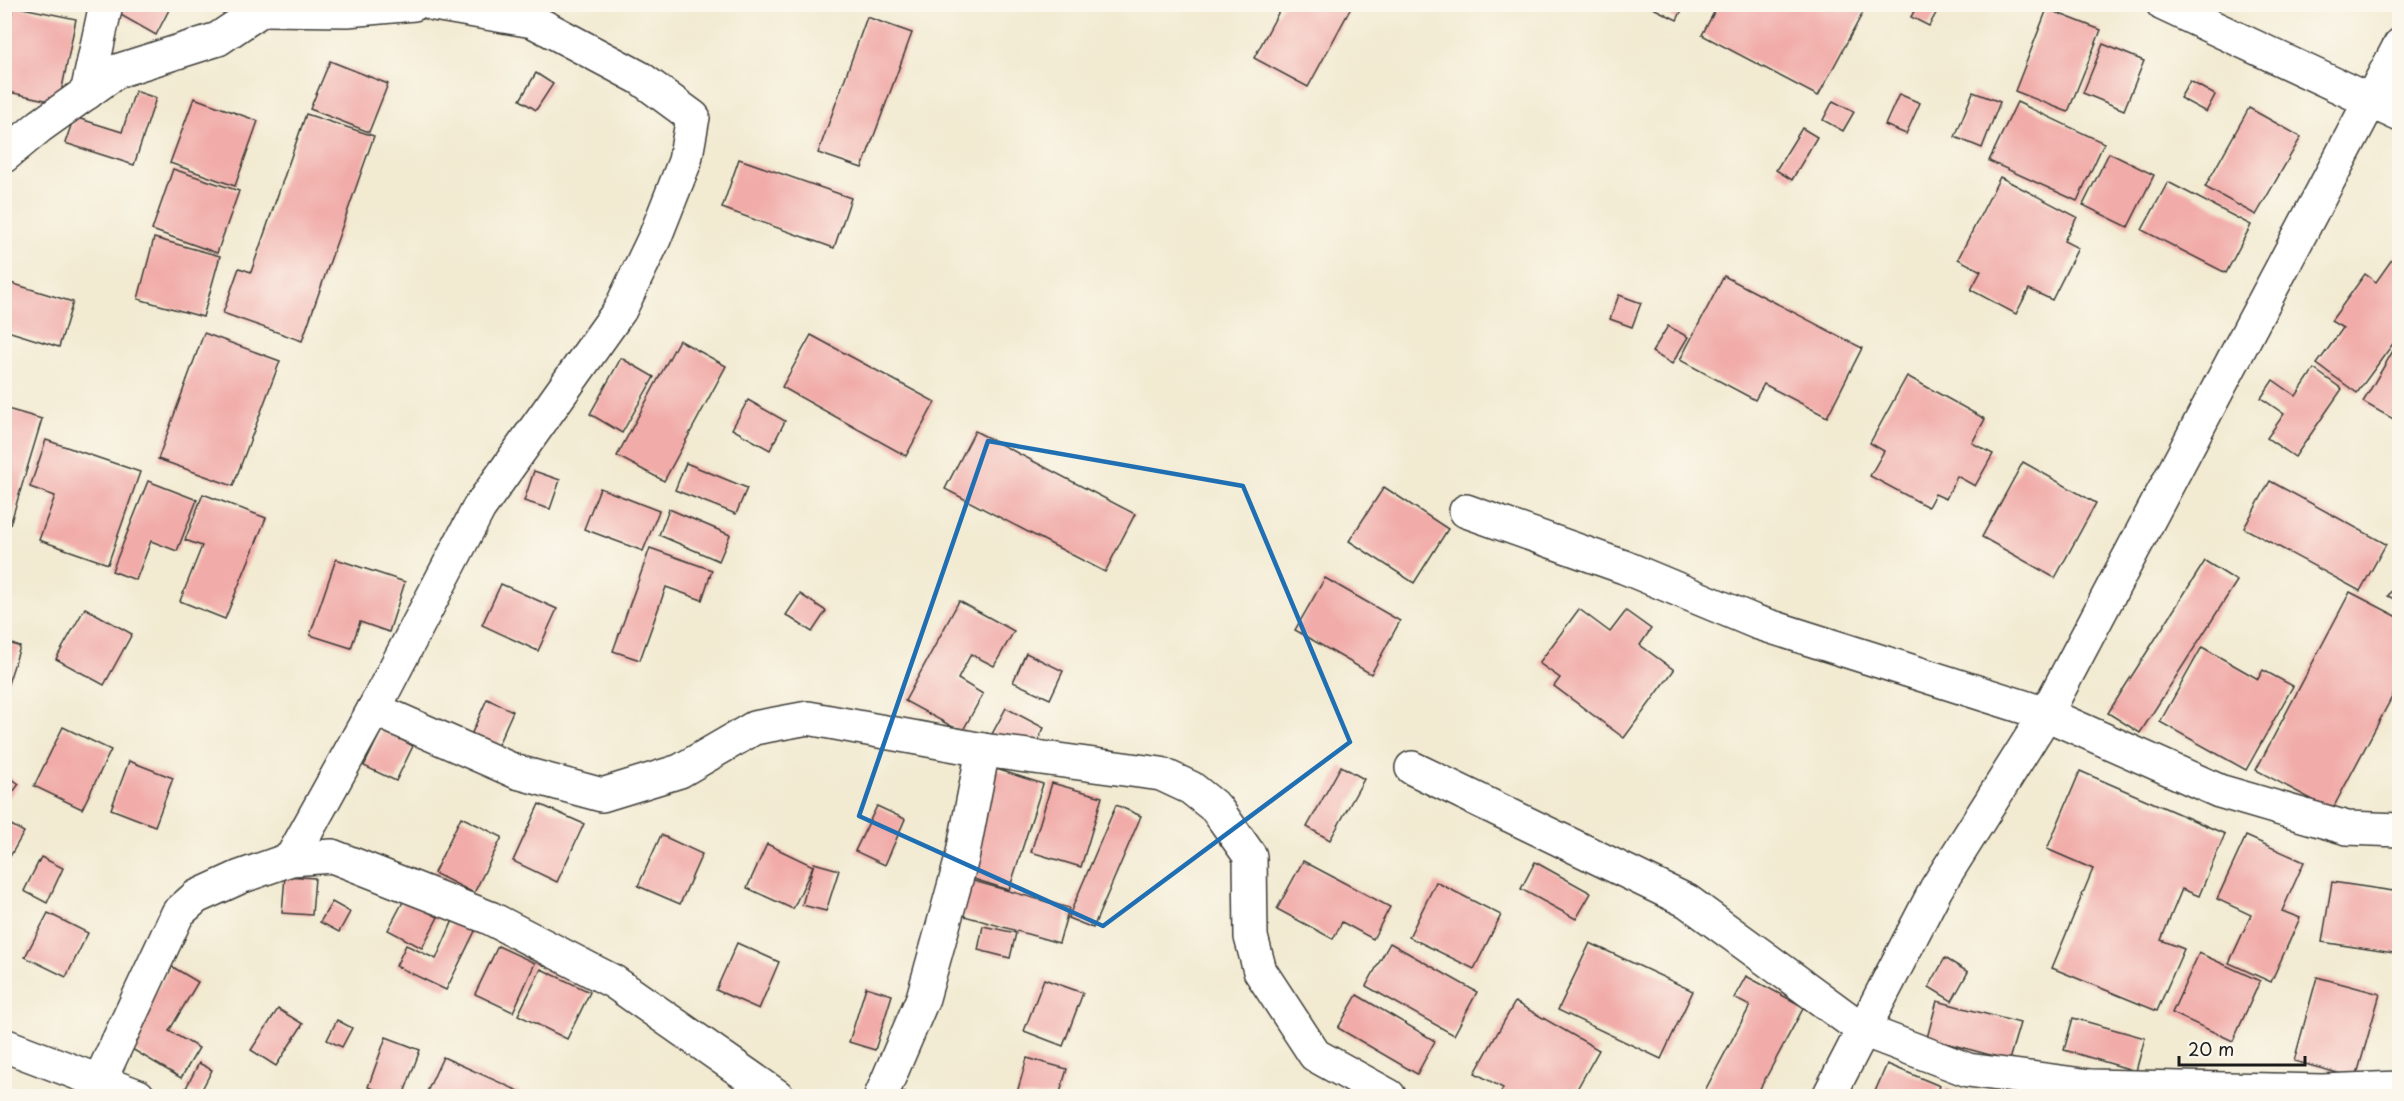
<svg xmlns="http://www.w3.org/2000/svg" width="2404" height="1101" font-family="'Playpen Sans',sans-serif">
<rect width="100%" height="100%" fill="#fbf7ec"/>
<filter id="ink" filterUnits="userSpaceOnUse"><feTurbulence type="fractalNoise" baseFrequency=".0167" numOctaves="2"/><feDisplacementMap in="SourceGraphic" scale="12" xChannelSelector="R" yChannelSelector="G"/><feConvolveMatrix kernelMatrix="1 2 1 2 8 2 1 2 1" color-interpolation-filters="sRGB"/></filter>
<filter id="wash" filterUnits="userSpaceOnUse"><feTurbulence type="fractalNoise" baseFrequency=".008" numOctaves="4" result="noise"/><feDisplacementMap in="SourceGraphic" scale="24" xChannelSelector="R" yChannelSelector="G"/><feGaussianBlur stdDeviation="1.35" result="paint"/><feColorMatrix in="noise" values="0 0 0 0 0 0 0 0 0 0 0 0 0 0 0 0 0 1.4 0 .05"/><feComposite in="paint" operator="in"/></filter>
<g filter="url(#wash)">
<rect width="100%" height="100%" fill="#f2ead1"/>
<g id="blocks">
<!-- building -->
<g fill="#f1aca9">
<path d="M124,4H172L156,35L119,14Z"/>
<path d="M1283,4H1353L1308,87L1254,58Z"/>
<path d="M1645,4H1685L1677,20Z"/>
<path d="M1918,4H1941L1929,26L1911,17Z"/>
<path d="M1718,5H1867L1818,96L1702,35Z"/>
<path d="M13,6L76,19L59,103L4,91V31L8,32Z"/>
<path d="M2047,9L2101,30L2068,112L2015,91Z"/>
<path d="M867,17L912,33L862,168L818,153Z"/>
<path d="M2103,44L2144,61L2124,110L2083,93Z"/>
<path d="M330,61L388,84L369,132L310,109Z"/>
<path d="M536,73L553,84L536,110L520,100Z"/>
<path d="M2190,81L2215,95L2206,112L2180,98Z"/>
<path d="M135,91L156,98L134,165L65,143L74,117L122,132Z"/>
<path d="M1973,92L2000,102L1982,148L1955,137Z"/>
<path d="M1899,94L1920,103L1906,134L1885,125Z"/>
<path d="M194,98L258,121L235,186L170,163Z"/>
<path d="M1833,101L1854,112L1843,131L1823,120Z"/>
<path d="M2017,102L2104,143L2077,201L1989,161Z"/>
<path d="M2249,108L2301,137L2256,215L2205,187Z"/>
<path d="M306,114L374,136L302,341L223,313L239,268L251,272Z"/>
<path d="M1802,128L1817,137L1792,180L1776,170Z"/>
<path d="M2109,153L2154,175L2128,227L2083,205Z"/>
<path d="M739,159L851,198L834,248L722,208Z"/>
<path d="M173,169L239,191L217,253L152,230Z"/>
<path d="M2000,177L2077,217L2064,241L2078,248L2052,300L2029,289L2016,314L1971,290L1981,271L1958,259Z"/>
<path d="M2168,182L2251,225L2226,273L2142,230Z"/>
<path d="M154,238L220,256L203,317L138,299Z"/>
<path d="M2400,248V334L2357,393L2317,364L2343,328L2331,321L2365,274L2376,282Z"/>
<path d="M1724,276L1862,348L1827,417L1764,384L1755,400L1680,360Z"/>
<path d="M4,281L73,302L59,347L4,330Z"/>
<path d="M1619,295L1641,303L1632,327L1610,319Z"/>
<path d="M1668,326L1688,337L1672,364L1652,352Z"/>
<path d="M204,333L280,361L233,486L158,459Z"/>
<path d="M811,335L935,402L906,456L782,387Z"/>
<path d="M679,340L726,366L664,481L617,456Z"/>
<path d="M2397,344L2400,346V423L2363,402Z"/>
<path d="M621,358L654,377L622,433L590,414Z"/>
<path d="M2314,369L2342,389L2295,457L2267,438L2284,414L2261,398L2273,380L2296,396Z"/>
<path d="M1907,376L1985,419L1972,443L1993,454L1975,486L1957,476L1946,499L1935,494L1928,507L1870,476L1884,451L1870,443Z"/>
<path d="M748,400L785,421L770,450L732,429Z"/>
<path d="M4,408L42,419L10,525L4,524Z"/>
<path d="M975,431L1135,514L1105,572L945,489Z"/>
<path d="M46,440L140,472L108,564L39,540L55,496L30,487Z"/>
<path d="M2023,462L2096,503L2055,578L1982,537Z"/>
<path d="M686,463L747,488L736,514L675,490Z"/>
<path d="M534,471L560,480L550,509L524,501Z"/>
<path d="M148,481L197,500L177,551L151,541L136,580L112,571Z"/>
<path d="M2270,481L2386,544L2360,591L2244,528Z"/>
<path d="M1384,487L1448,529L1414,583L1349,541Z"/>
<path d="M600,488L659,511L643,551L584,529Z"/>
<path d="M203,494L266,518L225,619L180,601L202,546L185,540Z"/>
<path d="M669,509L730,535L719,561L659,535Z"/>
<path d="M650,548L712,570L702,600L666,587L640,660L613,651Z"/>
<path d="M336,559L405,582L389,632L360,622L351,648L310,635Z"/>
<path d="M2205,561L2237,581L2140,733L2108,713Z"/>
<path d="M2400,576V602L2388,596Z"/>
<path d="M1325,578L1400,621L1371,674L1295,630Z"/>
<path d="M501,584L557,609L538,651L482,625Z"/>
<path d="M2350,592L2400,618V682L2332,810L2256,770Z"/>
<path d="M800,594L826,611L812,632L786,615Z"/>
<path d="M959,601L1014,631L994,666L971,654L958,679L983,694L962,732L905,701Z"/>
<path d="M85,608L132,634L104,685L56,659Z"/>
<path d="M1579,609L1610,632L1626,611L1651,629L1640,645L1674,670L1624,738L1554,686L1560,678L1539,663Z"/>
<path d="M4,641L20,647L5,693H4Z"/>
<path d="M2202,647L2258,679L2263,670L2293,686L2246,770L2160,722Z"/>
<path d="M1026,653L1063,671L1050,699L1013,682Z"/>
<path d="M487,699L513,711L493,756L467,744Z"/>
<path d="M1006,708L1044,728L1030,756L991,736Z"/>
<path d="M63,727L111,750L82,809L34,786Z"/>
<path d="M382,729L413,746L396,781L364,766Z"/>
<path d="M129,761L173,778L155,826L111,809Z"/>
<path d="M1341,766L1364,779L1330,840L1307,827Z"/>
<path d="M993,768L1043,784L1009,890L958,874Z"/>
<path d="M2080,771L2225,834L2199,896L2182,889L2161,940L2184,949L2157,1011L2052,968L2093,869L2047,849Z"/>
<path d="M4,773L19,784L4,804Z"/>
<path d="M1052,783L1102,797L1081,867L1031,852Z"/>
<path d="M539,804L584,824L557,882L513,861Z"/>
<path d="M1116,805L1141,816L1093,928L1068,918Z"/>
<path d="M877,806L905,819L885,865L855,851Z"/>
<path d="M461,817L502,837L474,893L434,873Z"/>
<path d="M4,821L24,832L4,867Z"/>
<path d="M661,835L702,854L680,904L638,886Z"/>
<path d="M2246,836L2304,862L2282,911L2300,918L2271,982L2229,963L2251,915L2217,899Z"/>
<path d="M767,844L813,866L793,909L747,888Z"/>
<path d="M41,857L63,868L47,903L24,891Z"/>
<path d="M1303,861L1390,907L1373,939L1342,922L1333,939L1277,909Z"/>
<path d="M1535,862L1591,893L1576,919L1521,889Z"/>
<path d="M814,863L839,870L826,911L802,905Z"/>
<path d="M285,876L315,878L312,915L282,913Z"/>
<path d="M963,878L1069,908L1059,943L954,913Z"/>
<path d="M1436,882L1501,915L1474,969L1409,937Z"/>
<path d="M2332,882L2400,892V954L2322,942Z"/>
<path d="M404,900L438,917L422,948L388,930Z"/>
<path d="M332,902L350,912L339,932L320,922Z"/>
<path d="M48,913L88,933L66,977L25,957Z"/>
<path d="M454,918L476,929L446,990L396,966L406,945L436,959Z"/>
<path d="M983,926L1016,933L1010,958L978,950Z"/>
<path d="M737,943L779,962L759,1009L716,990Z"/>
<path d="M1390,943L1477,992L1454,1035L1366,986Z"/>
<path d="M1590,943L1693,991L1661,1059L1558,1010Z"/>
<path d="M498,946L535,963L513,1012L475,994Z"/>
<path d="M2199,953L2260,981L2233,1041L2172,1013Z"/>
<path d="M1945,958L1968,972L1952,1001L1929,987Z"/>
<path d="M171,966L198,982L169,1031L199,1048L181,1078L125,1045Z"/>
<path d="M541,969L590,992L567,1039L518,1015Z"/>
<path d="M1746,976L1804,1007L1756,1096H1702L1750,1006L1734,998Z"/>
<path d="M2317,977L2380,994L2356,1078L2294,1061Z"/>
<path d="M1044,979L1083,993L1063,1046L1024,1031Z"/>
<path d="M866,987L892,995L875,1050L849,1042Z"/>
<path d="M1357,995L1435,1041L1417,1074L1338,1028Z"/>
<path d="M1937,1001L2020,1023L2009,1060L1927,1038Z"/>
<path d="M1515,1002L1599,1050L1573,1096H1499L1503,1088L1475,1073Z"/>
<path d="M278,1009L303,1024L276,1066L251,1050Z"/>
<path d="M2073,1018L2145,1038L2136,1071L2064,1050Z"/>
<path d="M337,1020L352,1028L342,1047L327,1040Z"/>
<path d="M386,1037L420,1050L403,1096H394L368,1087Z"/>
<path d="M443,1057L523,1093L522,1096H425Z"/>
<path d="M1027,1058L1067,1069L1059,1096H1016Z"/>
<path d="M199,1063L212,1070L199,1095L186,1088Z"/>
<path d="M1887,1064L1940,1086L1936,1096H1873Z"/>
<path d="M1946,1088L1968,1096H1942Z"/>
<path d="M896,1089L913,1096H892Z"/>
</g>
</g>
</g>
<g filter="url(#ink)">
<use href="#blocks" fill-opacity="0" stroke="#3c3b37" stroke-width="1.5"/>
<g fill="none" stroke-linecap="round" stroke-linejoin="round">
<!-- minor casing -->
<g stroke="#3c3b37" stroke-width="36">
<g id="minor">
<path d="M2163,4L2400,115"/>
<path d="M263,9L347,10L414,4"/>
<path d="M87,93L106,4"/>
<path d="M4,156L40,126L117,71L218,39L270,4"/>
<path d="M1466,511L1624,567L1756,622L2046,714L2219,791L2347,828L2400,830"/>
<path d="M374,709L517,772L602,795L680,771L754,728L808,718L983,750L1161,774L1191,788L1216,808L1250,856L1251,937L1260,971L1315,1055L1389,1096"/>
<path d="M1412,768L1687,901L1863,1030L1968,1070L2090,1086L2322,1091L2400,1088"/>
<path d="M291,859L374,709L479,508L620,310L655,237L685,161L693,117L640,78L533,21L434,4"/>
<path d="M4,1045L138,1096"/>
<path d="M99,1082L178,913L196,897L240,877L291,859L332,856L490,918L614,982L777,1096"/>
<path d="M881,1096L923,998L962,858L983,750"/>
</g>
</g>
<!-- tertiary casing -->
<g stroke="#3c3b37" stroke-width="36">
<path id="tertiary" d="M1829,1096L1936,889L2046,714L2400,45"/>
</g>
<!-- minor -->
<use href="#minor" stroke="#fff" stroke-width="33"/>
<!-- tertiary -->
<use href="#tertiary" stroke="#fff" stroke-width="33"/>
</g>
</g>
<!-- marked area -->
<path fill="none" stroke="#1f6fb2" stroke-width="4.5" stroke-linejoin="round" d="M988,441L1243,486L1350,742L1103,926L859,816Z"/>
<!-- margin -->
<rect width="2404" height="1101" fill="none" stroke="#fbf7ec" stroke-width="24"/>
<!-- scale -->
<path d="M2179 1056v9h126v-9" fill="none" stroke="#1c1c1c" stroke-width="3"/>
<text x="2188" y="1056" font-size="18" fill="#1c1c1c" stroke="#fbf7ec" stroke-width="4.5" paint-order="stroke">20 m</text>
</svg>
